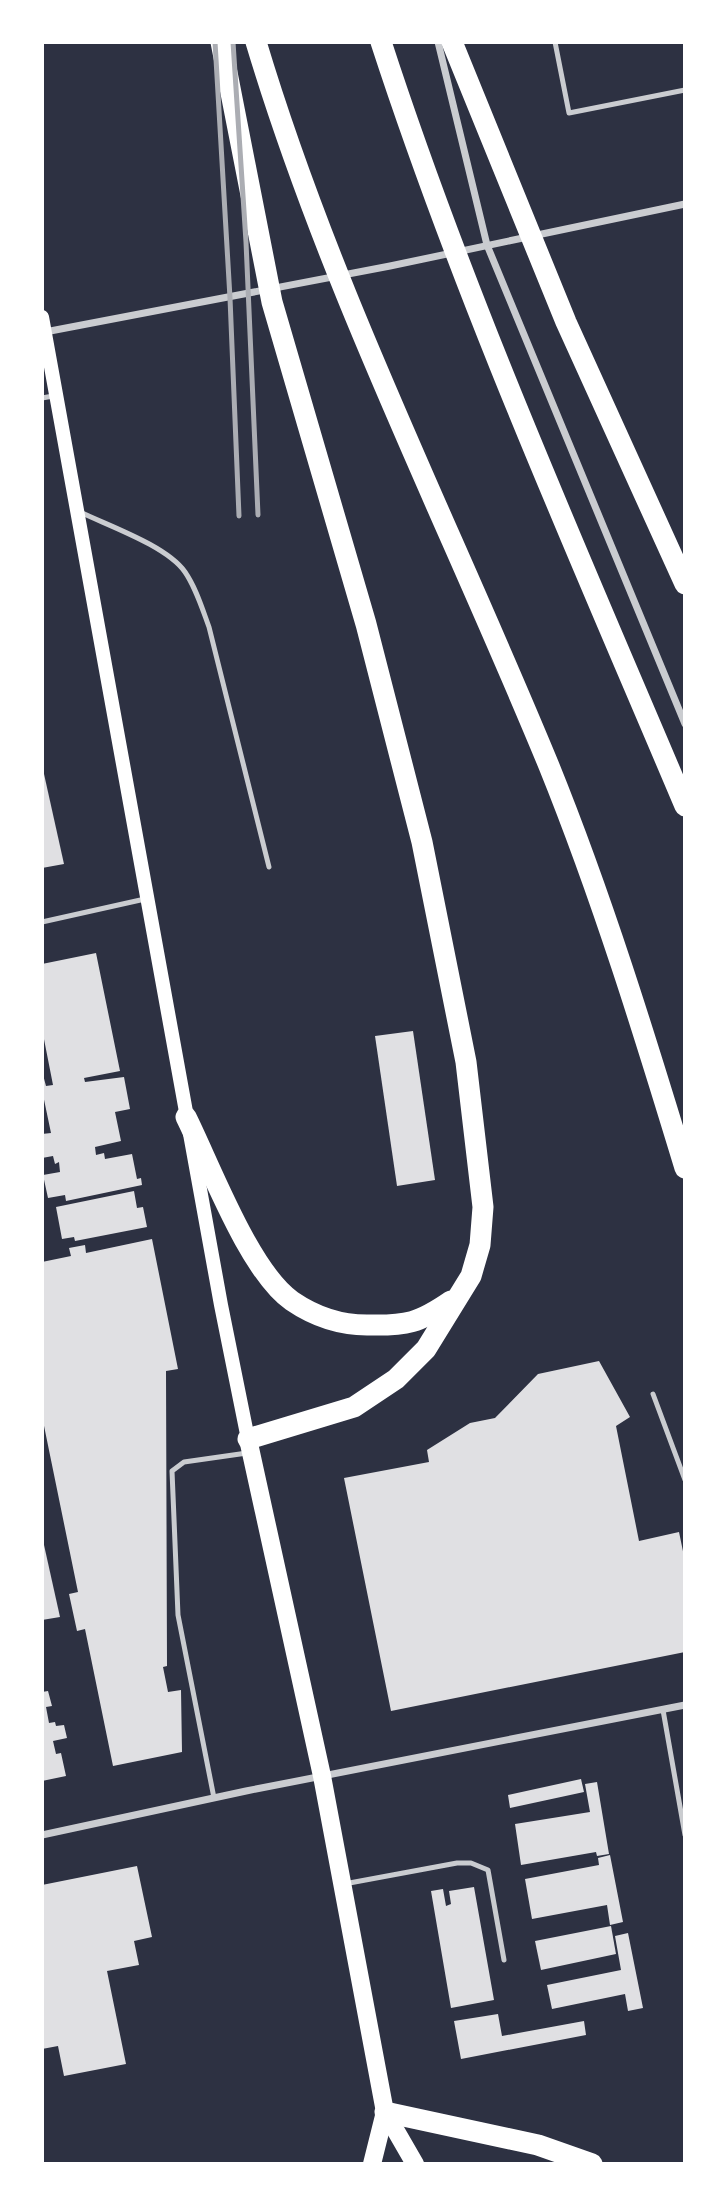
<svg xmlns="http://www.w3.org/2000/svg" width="727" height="2206" font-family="'Asap Condensed',sans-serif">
<rect width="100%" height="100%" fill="#2d3142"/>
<!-- building -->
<g fill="#e0e0e3">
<path d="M42,765L64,864L42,868Z"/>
<path d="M96,953L120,1071L84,1078L85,1082L124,1077L130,1109L115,1112L121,1141L95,1147L96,1155L104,1153L105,1159L132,1154L137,1179L141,1178L142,1185L66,1201L65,1195L48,1198L43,1175L60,1172L59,1162L55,1164L53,1156L42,1158V1134L51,1133L42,1090V1071L46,1086L53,1085L42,1029V964Z"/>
<path d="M413,1031L435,1180L397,1186L375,1036Z"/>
<path d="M134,1191L137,1208L143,1207L147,1227L75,1241L74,1237L62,1239L56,1207Z"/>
<path d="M152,1239L178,1369L166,1371L167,1666L163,1667L168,1692L181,1690L182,1752L113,1766L85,1629L77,1631L69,1594L78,1592L42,1416V1262L71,1256L69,1248L85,1245L86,1253Z"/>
<path d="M599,1361L630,1417L616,1426L639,1541L679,1532L685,1561V1652L391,1711L344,1478L429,1462L427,1450L470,1423L495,1418L538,1374Z"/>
<path d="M42,1536L60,1617L42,1620Z"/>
<path d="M48,1691L52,1706L46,1707L49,1723L55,1722L56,1726L64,1725L67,1738L53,1741L56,1754L61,1753L66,1776L42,1781V1692Z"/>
<path d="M581,1779L584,1792L510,1808L508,1795Z"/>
<path d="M597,1782L609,1854L597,1856L596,1852L521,1865L515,1824L590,1812L585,1784Z"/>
<path d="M610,1855L623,1922L610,1925L607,1905L532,1919L525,1879L599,1865L598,1858Z"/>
<path d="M137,1866L152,1937L134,1941L139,1965L107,1971L126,2064L64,2076L58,2046L42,2049V1885Z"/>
<path d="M474,1887L494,2000L451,2008L431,1891L443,1889L446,1906L451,1904L449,1891Z"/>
<path d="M611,1926L616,1954L541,1970L535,1941Z"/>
<path d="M628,1933L643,2008L628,2011L625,1994L552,2009L547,1985L621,1970L615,1936Z"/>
<path d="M498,2014L502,2036L584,2021L586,2035L461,2059L454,2021Z"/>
</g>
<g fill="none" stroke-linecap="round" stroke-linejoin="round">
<!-- service -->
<g stroke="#caccd0" stroke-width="5">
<path d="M555,42L569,113L685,90"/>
<path d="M42,398L53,396"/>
<path d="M80,512C109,526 167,546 185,572C196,588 202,608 209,627L269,867"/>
<path d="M42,922L145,899"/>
<path d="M653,1394L685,1480"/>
<path d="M663,1710L685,1835"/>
<path d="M214,1798L178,1615L172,1471L184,1462L247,1453"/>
<path d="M344,1884L457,1863H471L488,1870L504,1960"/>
</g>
<!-- minor -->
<g stroke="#caccd0" stroke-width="7">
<path d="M438,42L487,245L685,724"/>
<path d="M45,332L390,266L685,204"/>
<path d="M42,1835L246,1791L685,1705"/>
</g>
<!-- secondary -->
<path stroke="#fff" stroke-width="14" d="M42,317L221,1305L248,1439"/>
<!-- primary -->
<g stroke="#fff" stroke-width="18">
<path d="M248,1439L322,1776L385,2112L415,2164"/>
<path d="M372,2164L385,2112"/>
</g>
<!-- motorway -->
<g stroke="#fff" stroke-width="21">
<path d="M221,42L272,302L366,624L422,842L466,1062L483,1207L480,1245L471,1276L426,1349L396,1379L354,1407L248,1439"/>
<path d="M256,42C331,292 450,525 549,766C602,897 644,1033 685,1168"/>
<path d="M381,42C466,303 578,553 685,806"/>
<path d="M452,42L566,322L685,584"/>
<path d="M186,1117C210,1165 249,1271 292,1301C314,1316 340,1325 367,1325C407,1326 419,1323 451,1301"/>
<path d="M385,2112L538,2145L592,2164"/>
</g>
<!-- rail -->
<g stroke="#abadb3" stroke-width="5">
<path d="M215,42L230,298L239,516"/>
<path d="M233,42L246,242L258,515"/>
</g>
</g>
<!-- border -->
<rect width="727" height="2206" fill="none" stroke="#ffffff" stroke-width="88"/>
</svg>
